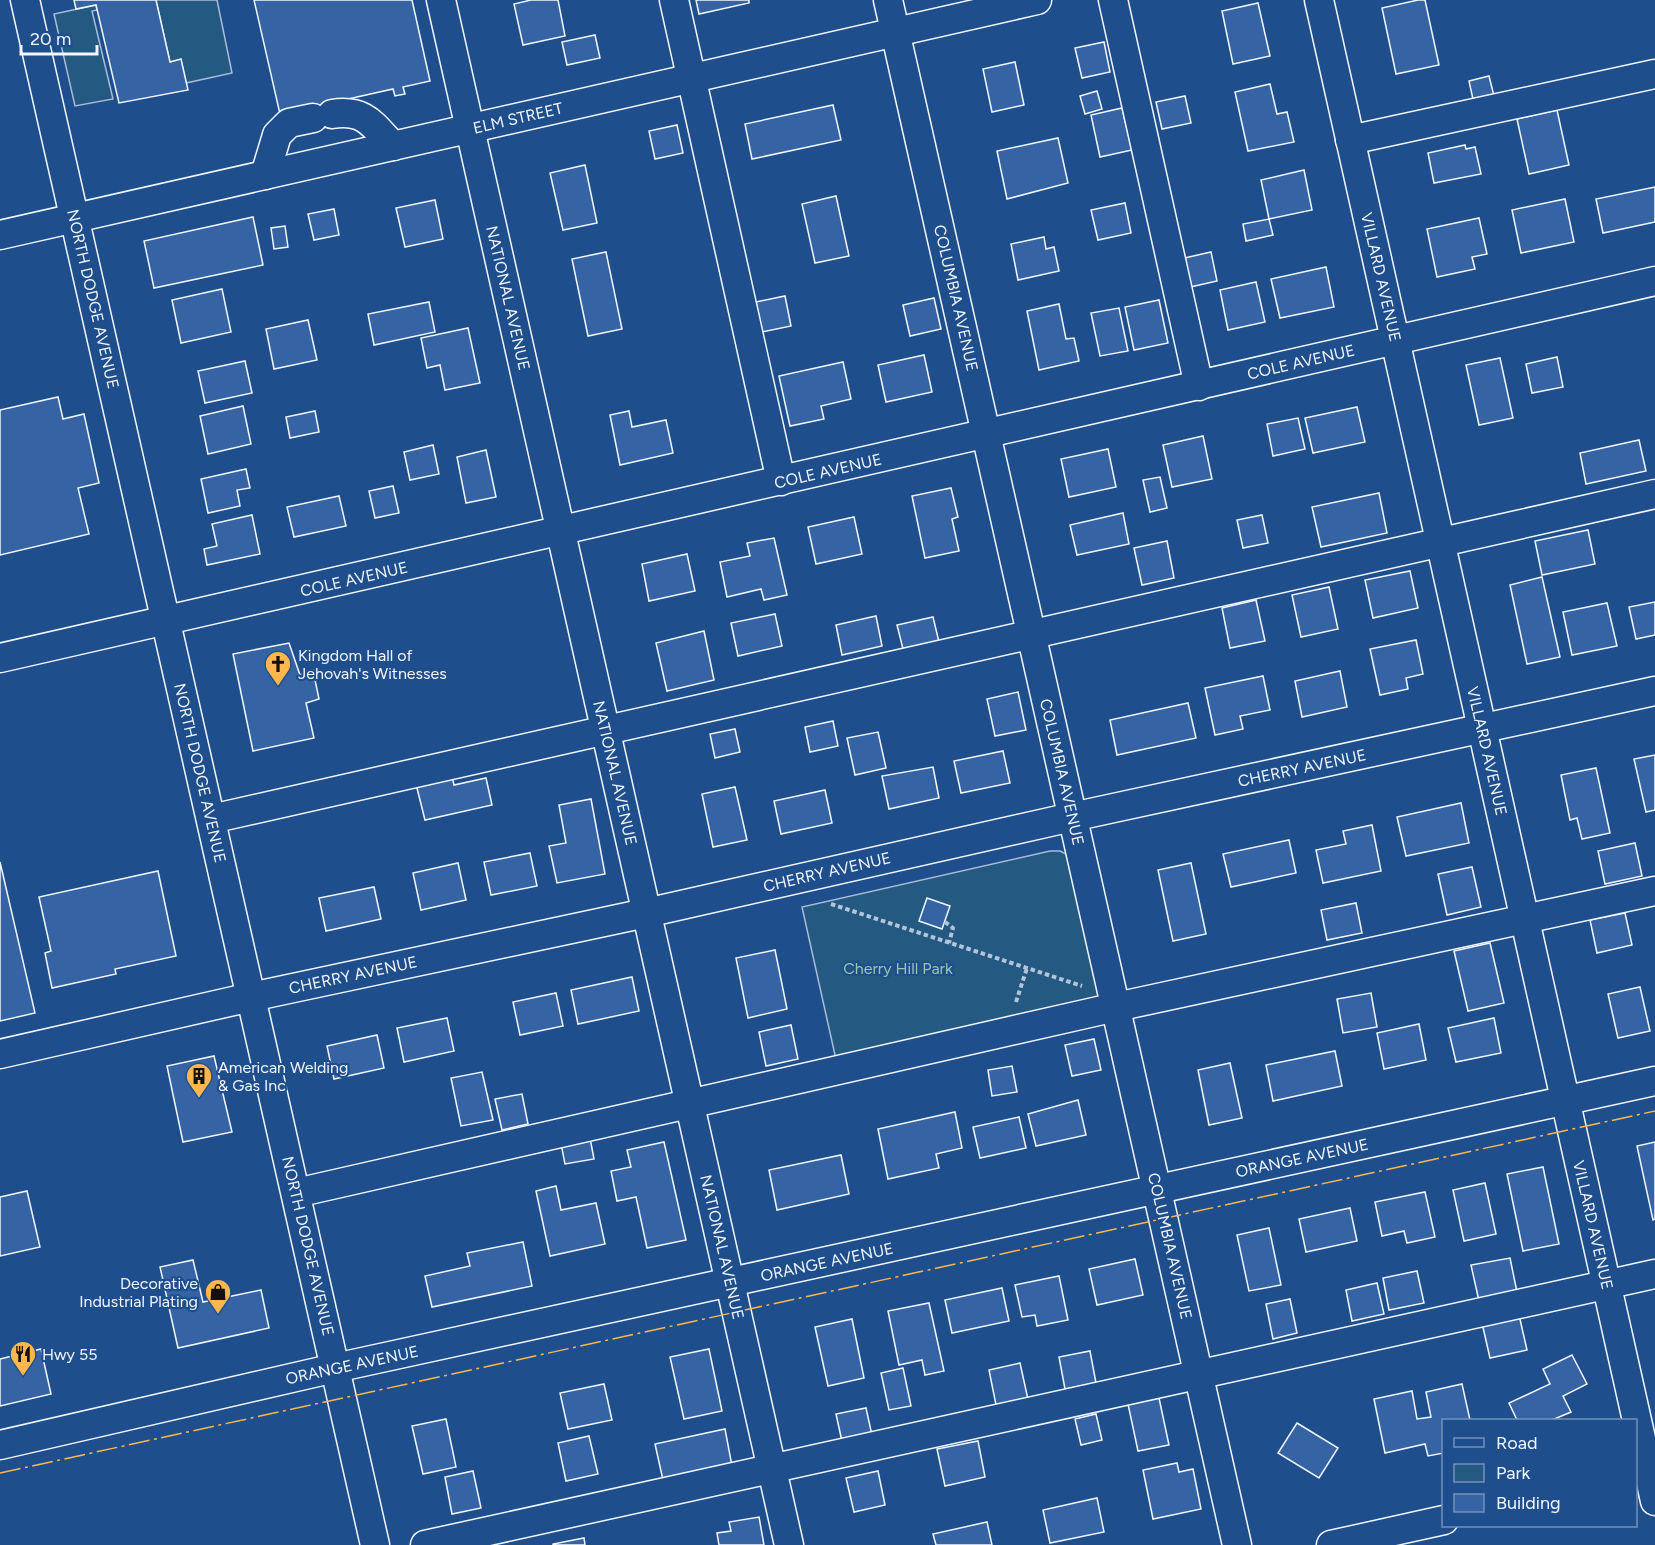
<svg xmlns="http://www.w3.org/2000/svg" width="1655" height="1545" font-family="Figtree,sans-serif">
<rect width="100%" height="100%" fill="#1f4e8c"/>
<!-- green -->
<g fill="#245a82" stroke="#a8bbd7" stroke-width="1.5">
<path d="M156,0H217L232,73L186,83L181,60L170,62Z"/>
<path d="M96,5L97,10L92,11L113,99L75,106L54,14Z"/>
<path d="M1050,851H1060L1068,855L1104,1003L837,1064L802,907Z"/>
</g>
<!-- building -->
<g fill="#3563a3" stroke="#f2f6ff" stroke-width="1.5">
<path d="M74,0H156L170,62L181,59L188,90L119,103L96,5L76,9Z"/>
<path d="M254,0H412L430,81L403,87L405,94L395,96L393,89L330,103L335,125L316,130L280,114Z"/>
<path d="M531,0H558L565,36L523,45L514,4Z"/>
<path d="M696,0H749V3L699,14Z"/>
<path d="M1418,0H1425L1439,65L1396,74L1382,8Z"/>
<path d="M1258,3L1270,56L1233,64L1222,11Z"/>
<path d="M595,35L600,58L567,65L562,42Z"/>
<path d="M1104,42L1110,72L1082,78L1075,48Z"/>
<path d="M1015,62L1024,105L992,112L983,69Z"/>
<path d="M1489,76L1495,100L1474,104L1469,81Z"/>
<path d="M1270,84L1277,114L1287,112L1294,142L1248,151L1235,92Z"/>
<path d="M1097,91L1102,109L1085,114L1080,96Z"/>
<path d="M1185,96L1191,123L1162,129L1156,102Z"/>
<path d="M833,105L841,140L752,159L745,124Z"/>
<path d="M1122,108L1132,150L1100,157L1091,115Z"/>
<path d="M1557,110L1569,165L1529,174L1517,119Z"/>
<path d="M677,125L683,153L655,159L649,131Z"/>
<path d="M1058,138L1068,183L1007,199L997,151Z"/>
<path d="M1465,145L1466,149L1475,147L1481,174L1434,183L1428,153Z"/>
<path d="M585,165L597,223L563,230L550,173Z"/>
<path d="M1304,170L1312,210L1269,219L1261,180Z"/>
<path d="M1655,187V222L1603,233L1596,199Z"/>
<path d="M836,196L849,256L815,263L802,204Z"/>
<path d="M1565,199L1574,242L1521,253L1512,210Z"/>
<path d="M435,200L443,239L405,247L396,208Z"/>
<path d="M1125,203L1131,233L1098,240L1091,210Z"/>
<path d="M334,209L339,235L314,240L308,214Z"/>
<path d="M253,217L263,265L154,288L144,241Z"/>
<path d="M1479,218L1487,254L1472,257L1475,269L1437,277L1427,229Z"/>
<path d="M1269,219L1273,235L1246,241L1243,224Z"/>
<path d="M285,226L288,247L274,249L271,228Z"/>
<path d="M1044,237L1046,249L1054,247L1059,271L1018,280L1011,244Z"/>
<path d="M606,252L622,329L588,336L572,259Z"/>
<path d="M1211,252L1217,281L1186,288L1180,259Z"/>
<path d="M1326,267L1334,307L1280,318L1271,279Z"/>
<path d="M1256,282L1265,322L1228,330L1220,290Z"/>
<path d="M222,289L231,332L181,343L172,300Z"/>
<path d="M785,296L791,326L762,332L756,302Z"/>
<path d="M934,298L941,329L910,336L903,305Z"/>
<path d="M1159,300L1168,343L1134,350L1125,307Z"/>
<path d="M429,302L435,332L374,345L368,314Z"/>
<path d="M1059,304L1066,339L1074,338L1079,361L1039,370L1027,311Z"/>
<path d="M1119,308L1128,351L1100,356L1091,313Z"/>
<path d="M308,320L317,360L274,369L266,329Z"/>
<path d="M468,328L480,383L445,390L440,365L427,368L421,338Z"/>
<path d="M924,355L932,392L886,402L878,365Z"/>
<path d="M1557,357L1563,387L1532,393L1526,364Z"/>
<path d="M1500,358L1513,418L1479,425L1466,365Z"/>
<path d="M245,361L252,393L205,403L198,371Z"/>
<path d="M843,362L851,399L821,406L824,419L790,426L779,376Z"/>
<path d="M58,397L63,419L84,414L99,483L78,488L89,534L0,555V410Z"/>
<path d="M243,406L251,444L208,454L200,416Z"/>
<path d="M1357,407L1365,442L1313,453L1305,418Z"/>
<path d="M315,411L319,432L290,438L286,417Z"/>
<path d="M629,411L632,427L666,420L673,453L620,465L610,415Z"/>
<path d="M1298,418L1305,449L1273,456L1267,424Z"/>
<path d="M1203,436L1212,479L1172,487L1163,445Z"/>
<path d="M1639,440L1646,471L1586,484L1580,453Z"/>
<path d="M433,445L439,474L410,480L404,452Z"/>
<path d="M1108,449L1116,487L1069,497L1061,459Z"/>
<path d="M486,450L496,497L466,503L457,457Z"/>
<path d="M246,469L250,488L237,490L240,506L208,513L201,479Z"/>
<path d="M1160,477L1167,508L1150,512L1143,480Z"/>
<path d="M393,486L399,513L375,518L369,491Z"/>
<path d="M951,488L958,517L952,519L959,551L925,558L912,496Z"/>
<path d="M1379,493L1387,533L1321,547L1312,507Z"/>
<path d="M339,496L346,526L294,537L287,507Z"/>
<path d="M1123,513L1129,544L1077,555L1070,525Z"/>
<path d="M252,515L260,554L207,565L204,549L217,546L212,524Z"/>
<path d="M1262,515L1268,543L1243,548L1237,520Z"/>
<path d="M854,517L862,554L816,564L808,527Z"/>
<path d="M1588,530L1595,564L1542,575L1535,541Z"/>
<path d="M774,538L787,595L764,600L761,589L727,597L720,562L750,556L747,543Z"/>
<path d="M1167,541L1174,578L1142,585L1134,548Z"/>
<path d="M687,554L695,591L649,601L642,564Z"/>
<path d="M1410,571L1418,608L1373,618L1365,580Z"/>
<path d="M1542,577L1560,657L1527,664L1510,585Z"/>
<path d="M1329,587L1338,629L1301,637L1292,595Z"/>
<path d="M1256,600L1265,641L1230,648L1222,608Z"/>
<path d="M1655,602V635L1636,639L1629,607Z"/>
<path d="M1607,603L1617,646L1572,655L1563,612Z"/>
<path d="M775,614L782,646L738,656L731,623Z"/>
<path d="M876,616L882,646L842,655L836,625Z"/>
<path d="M933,617L939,642L903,649L897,625Z"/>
<path d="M704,631L714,680L667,691L656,643Z"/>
<path d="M1416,640L1423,674L1406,678L1408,689L1380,695L1370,649Z"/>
<path d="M289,643L300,675L313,670L319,699L306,703L314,738L253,751L233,654Z"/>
<path d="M1340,671L1347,707L1302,717L1295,681Z"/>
<path d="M1263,676L1270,710L1240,716L1243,729L1215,735L1205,688Z"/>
<path d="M1018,692L1026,730L995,736L987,699Z"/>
<path d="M1188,703L1196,738L1117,755L1110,720Z"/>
<path d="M833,721L838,746L810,752L805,727Z"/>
<path d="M735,729L740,752L715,758L710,734Z"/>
<path d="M878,732L886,768L855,775L847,738Z"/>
<path d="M1003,751L1010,783L961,793L954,761Z"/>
<path d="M1655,755V810L1646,812L1634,759Z"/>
<path d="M933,767L939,798L889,809L882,776Z"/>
<path d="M1596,768L1610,833L1582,839L1577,818L1570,820L1561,775Z"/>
<path d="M452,776L454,785L486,778L492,805L425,820L416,784Z"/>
<path d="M735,787L747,840L713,847L702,794Z"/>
<path d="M825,790L832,823L781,834L774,801Z"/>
<path d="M591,799L605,874L557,883L549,846L566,843L559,805Z"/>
<path d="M1461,803L1469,843L1406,856L1397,817Z"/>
<path d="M1372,825L1381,871L1323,883L1316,850L1346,844L1343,831Z"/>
<path d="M1289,840L1296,873L1231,887L1223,854Z"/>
<path d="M1635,843L1642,876L1605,884L1598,851Z"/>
<path d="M530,853L537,886L491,895L484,862Z"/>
<path d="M0,862L35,1013L0,1021Z"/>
<path d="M458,863L466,900L421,910L413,873Z"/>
<path d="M1191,863L1206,934L1173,941L1158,870Z"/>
<path d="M1472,867L1481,907L1447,915L1438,874Z"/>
<path d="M158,871L176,956L115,969L116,974L52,988L45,953L51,951L39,897Z"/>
<path d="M374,887L381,919L326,931L319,898Z"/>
<path d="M927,898L950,906L942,929L919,921Z"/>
<path d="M1356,903L1362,933L1327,940L1321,910Z"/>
<path d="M1625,913L1632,945L1597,953L1590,920Z"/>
<path d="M1490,943L1504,1003L1468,1011L1454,951Z"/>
<path d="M775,950L787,1009L748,1018L736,958Z"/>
<path d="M632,977L639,1011L578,1024L571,990Z"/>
<path d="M1640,987L1650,1031L1618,1038L1608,994Z"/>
<path d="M556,993L563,1026L520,1035L513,1002Z"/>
<path d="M1371,993L1377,1027L1343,1033L1337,999Z"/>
<path d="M447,1018L454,1051L404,1062L397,1028Z"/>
<path d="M1494,1018L1501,1053L1456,1062L1448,1028Z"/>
<path d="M1419,1024L1426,1060L1384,1069L1377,1033Z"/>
<path d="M791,1025L798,1059L766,1066L759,1032Z"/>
<path d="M377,1035L384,1068L334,1079L327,1046Z"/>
<path d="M1094,1039L1101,1070L1072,1076L1065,1045Z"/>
<path d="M1335,1051L1342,1086L1273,1101L1266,1065Z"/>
<path d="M214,1056L232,1132L183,1142L167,1066Z"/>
<path d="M1230,1063L1242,1118L1209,1125L1198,1070Z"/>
<path d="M1012,1066L1017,1092L992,1096L988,1070Z"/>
<path d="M482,1072L493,1120L461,1126L451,1078Z"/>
<path d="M522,1094L528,1124L502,1130L495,1099Z"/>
<path d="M1078,1100L1086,1135L1036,1146L1028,1114Z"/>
<path d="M955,1112L962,1148L936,1154L939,1168L888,1179L878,1129Z"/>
<path d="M1019,1117L1026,1148L980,1158L973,1127Z"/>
<path d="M590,1138L594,1159L565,1164L561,1144Z"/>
<path d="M664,1142L686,1240L647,1248L636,1197L617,1201L611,1171L631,1167L627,1150Z"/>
<path d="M1655,1142V1219L1653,1220L1637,1146Z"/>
<path d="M841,1155L849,1194L777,1210L769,1170Z"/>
<path d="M1543,1167L1559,1244L1523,1251L1507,1174Z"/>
<path d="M1485,1183L1496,1234L1464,1241L1453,1190Z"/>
<path d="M556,1186L561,1210L596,1203L605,1244L550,1256L536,1191Z"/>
<path d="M27,1191L40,1247L0,1256V1197Z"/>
<path d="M1425,1192L1435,1237L1407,1243L1404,1231L1382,1236L1375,1202Z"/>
<path d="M1350,1208L1357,1241L1306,1252L1299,1219Z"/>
<path d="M1269,1228L1281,1285L1249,1291L1237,1235Z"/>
<path d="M523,1242L532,1286L432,1307L425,1276L470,1266L467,1253Z"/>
<path d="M1510,1258L1517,1292L1479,1301L1471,1265Z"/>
<path d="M1135,1259L1143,1295L1097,1305L1089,1269Z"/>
<path d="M193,1260L203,1302L261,1290L269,1328L178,1348L160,1267Z"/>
<path d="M1417,1271L1424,1303L1389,1310L1383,1278Z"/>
<path d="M1059,1276L1068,1320L1037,1326L1035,1315L1022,1317L1015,1285Z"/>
<path d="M1377,1283L1384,1314L1352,1321L1346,1290Z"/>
<path d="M1002,1288L1009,1321L952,1333L945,1300Z"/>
<path d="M1290,1299L1297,1333L1273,1339L1266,1304Z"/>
<path d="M929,1303L944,1371L925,1375L922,1360L899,1365L888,1311Z"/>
<path d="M1519,1315L1527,1350L1490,1358L1482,1323Z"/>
<path d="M852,1319L864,1378L828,1386L815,1327Z"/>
<path d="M41,1349L51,1394L0,1406V1359Z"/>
<path d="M709,1349L722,1411L684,1419L670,1357Z"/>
<path d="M1090,1351L1096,1383L1065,1389L1059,1357Z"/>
<path d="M1572,1355L1587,1384L1563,1396L1571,1412L1552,1420H1517L1509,1403L1550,1384L1543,1369Z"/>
<path d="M1020,1363L1029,1404L997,1410L989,1370Z"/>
<path d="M903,1368L911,1406L889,1410L881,1373Z"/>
<path d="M604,1384L612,1420L568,1429L560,1393Z"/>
<path d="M1462,1384L1470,1420H1444V1453L1428,1456L1425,1444L1385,1453L1374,1399L1412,1391L1417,1419L1431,1417L1426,1392Z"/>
<path d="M1159,1398L1169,1445L1138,1451L1128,1404Z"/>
<path d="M866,1408L873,1440L843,1446L836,1414Z"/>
<path d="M1096,1414L1102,1440L1081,1445L1075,1419Z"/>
<path d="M446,1419L456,1467L423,1474L412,1426Z"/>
<path d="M1297,1423L1338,1448L1319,1478L1278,1453Z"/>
<path d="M725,1429L732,1466L663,1480L655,1444Z"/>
<path d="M589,1436L598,1474L566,1481L558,1443Z"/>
<path d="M978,1441L985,1477L945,1486L937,1449Z"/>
<path d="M1177,1463L1179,1472L1193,1469L1201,1509L1153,1519L1143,1470Z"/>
<path d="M473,1471L481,1508L452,1514L445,1477Z"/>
<path d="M878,1471L885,1505L854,1512L846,1478Z"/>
<path d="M1097,1498L1104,1532L1050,1543L1043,1510Z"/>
<path d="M759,1517L764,1545H719L717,1533L731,1531L729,1522Z"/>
<path d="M987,1522L992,1545H936L933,1534Z"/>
<path d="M584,1538L585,1545H553V1544Z"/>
</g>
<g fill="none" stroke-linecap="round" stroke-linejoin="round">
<!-- minor casing -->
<g stroke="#f2f6ff" stroke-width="31">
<g id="minor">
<path d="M25,0L375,1545"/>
<path d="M441,0L789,1545"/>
<path d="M674,0L781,481"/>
<path d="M888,0L1237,1545"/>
<path d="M1113,0L1199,386"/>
<path d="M1319,0L1655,1501"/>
<path d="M332,114C365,109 372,124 393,146"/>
<path d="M1350,140L1655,74"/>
<path d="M265,175L277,135L289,123L313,118"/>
<path d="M0,235L1037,0"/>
<path d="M0,658L1655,281"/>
<path d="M211,819L1655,494"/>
<path d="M0,1054L251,997L646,913L1072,817L1655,691"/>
<path d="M296,1193L1116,1007L1655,891"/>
<path d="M0,1445L335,1368L1655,1081"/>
<path d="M425,1545L1655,1274"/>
<path d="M1331,1545L1444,1520"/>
</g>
</g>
<!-- path -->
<g stroke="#b3c4dc" stroke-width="4" stroke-dasharray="4.5 3" stroke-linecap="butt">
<path d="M831,904L1082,986"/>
<path d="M945,922L953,928L949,943"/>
<path d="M1016,1002L1027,968"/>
</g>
<!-- minor -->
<use href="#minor" stroke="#1f4e8c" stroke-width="28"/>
<!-- power -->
<path stroke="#ffb74d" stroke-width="1.5" stroke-dasharray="21 4.5 3 4.5" stroke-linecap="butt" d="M0,1473L1655,1111"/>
</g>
<!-- icons -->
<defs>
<g id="church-pin" transform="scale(1.35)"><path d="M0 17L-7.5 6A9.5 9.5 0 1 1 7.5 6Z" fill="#ffb74d" stroke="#1f4e8c"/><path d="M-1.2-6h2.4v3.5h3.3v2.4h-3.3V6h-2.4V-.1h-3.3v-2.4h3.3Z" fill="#111"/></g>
<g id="building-pin" transform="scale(1.35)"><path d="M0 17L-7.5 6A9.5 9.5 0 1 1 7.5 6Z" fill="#ffb74d" stroke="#1f4e8c"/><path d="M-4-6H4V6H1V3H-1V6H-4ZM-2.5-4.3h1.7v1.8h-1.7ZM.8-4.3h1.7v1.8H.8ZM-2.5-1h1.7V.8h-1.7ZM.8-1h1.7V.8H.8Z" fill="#111"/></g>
<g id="shop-pin" transform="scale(1.35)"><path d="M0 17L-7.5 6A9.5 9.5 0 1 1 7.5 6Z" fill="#ffb74d" stroke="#1f4e8c"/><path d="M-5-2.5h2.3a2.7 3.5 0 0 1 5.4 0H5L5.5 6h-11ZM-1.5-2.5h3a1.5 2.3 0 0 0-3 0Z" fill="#111"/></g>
<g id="restaurant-pin" transform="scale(1.35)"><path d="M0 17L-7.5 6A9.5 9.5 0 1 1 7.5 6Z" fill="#ffb74d" stroke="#1f4e8c"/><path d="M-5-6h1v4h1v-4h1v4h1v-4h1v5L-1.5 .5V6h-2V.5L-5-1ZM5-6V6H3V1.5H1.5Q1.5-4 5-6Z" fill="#111"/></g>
</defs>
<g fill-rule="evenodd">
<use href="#church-pin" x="278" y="664"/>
<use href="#building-pin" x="199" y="1076"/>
<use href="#shop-pin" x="218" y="1292"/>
<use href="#restaurant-pin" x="23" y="1354"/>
</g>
<g text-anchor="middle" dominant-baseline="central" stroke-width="4.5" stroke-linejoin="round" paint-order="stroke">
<!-- street labels -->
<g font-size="16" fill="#f2f6ff" stroke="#1f4e8c">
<text transform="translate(518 118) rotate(-13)">ELM STREET</text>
<text transform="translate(1381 277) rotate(77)">VILLARD AVENUE</text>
<text transform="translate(508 298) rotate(77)">NATIONAL AVENUE</text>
<text transform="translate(956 298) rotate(77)">COLUMBIA AVENUE</text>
<text transform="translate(93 299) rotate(77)">NORTH DODGE AVENUE</text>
<text transform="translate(1301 362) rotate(-13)">COLE AVENUE</text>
<text transform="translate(828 471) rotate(-13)">COLE AVENUE</text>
<text transform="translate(354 579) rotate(-13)">COLE AVENUE</text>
<text transform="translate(1487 751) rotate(77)">VILLARD AVENUE</text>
<text transform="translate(1302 768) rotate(-12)">CHERRY AVENUE</text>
<text transform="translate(1062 772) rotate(77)">COLUMBIA AVENUE</text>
<text transform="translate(200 773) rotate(77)">NORTH DODGE AVENUE</text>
<text transform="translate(615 773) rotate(77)">NATIONAL AVENUE</text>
<text transform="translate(827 872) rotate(-13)">CHERRY AVENUE</text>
<text transform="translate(353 975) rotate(-12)">CHERRY AVENUE</text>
<text transform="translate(1302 1158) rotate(-12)">ORANGE AVENUE</text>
<text transform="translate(1593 1225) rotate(77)">VILLARD AVENUE</text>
<text transform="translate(308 1246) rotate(77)">NORTH DODGE AVENUE</text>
<text transform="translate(1170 1246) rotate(77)">COLUMBIA AVENUE</text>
<text transform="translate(722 1247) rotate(77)">NATIONAL AVENUE</text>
<text transform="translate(827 1262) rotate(-12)">ORANGE AVENUE</text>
<text transform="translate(352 1365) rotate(-12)">ORANGE AVENUE</text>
</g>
<!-- poi labels -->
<g font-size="16" fill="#f2f6ff" stroke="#1f4e8c" text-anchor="start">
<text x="298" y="655">Kingdom Hall of<tspan x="298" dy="18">Jehovah's Witnesses</tspan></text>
<text x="218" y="1067">American Welding<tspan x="218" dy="18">&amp; Gas Inc</tspan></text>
<text x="198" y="1283" text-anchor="end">Decorative<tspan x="198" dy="18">Industrial Plating</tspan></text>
<text x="42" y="1354">Hwy 55</text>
</g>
<!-- park labels -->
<g font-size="16" fill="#97c8a6" stroke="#1f4e8c">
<text x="898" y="968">Cherry Hill Park</text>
</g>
</g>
<!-- legend -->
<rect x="1442" y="1419" width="195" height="108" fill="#1f4e8c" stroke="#7391ba" stroke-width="1.5"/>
<rect x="1454" y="1438" width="30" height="9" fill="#1f4e8c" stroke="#7391ba" stroke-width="1.5"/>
<text x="1496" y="1449" font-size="18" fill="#f2f6ff">Road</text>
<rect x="1454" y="1464" width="30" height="18" fill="#245a82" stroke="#7391ba" stroke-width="1.5"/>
<text x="1496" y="1479" font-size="18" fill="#f2f6ff">Park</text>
<rect x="1454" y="1494" width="30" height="18" fill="#3563a3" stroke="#7391ba" stroke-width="1.5"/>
<text x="1496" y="1509" font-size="18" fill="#f2f6ff">Building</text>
<!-- scale -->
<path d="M21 45v9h76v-9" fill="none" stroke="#f2f6ff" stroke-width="3"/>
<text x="30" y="45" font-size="18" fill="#f2f6ff" stroke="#1f4e8c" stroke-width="4.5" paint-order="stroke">20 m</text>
</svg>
